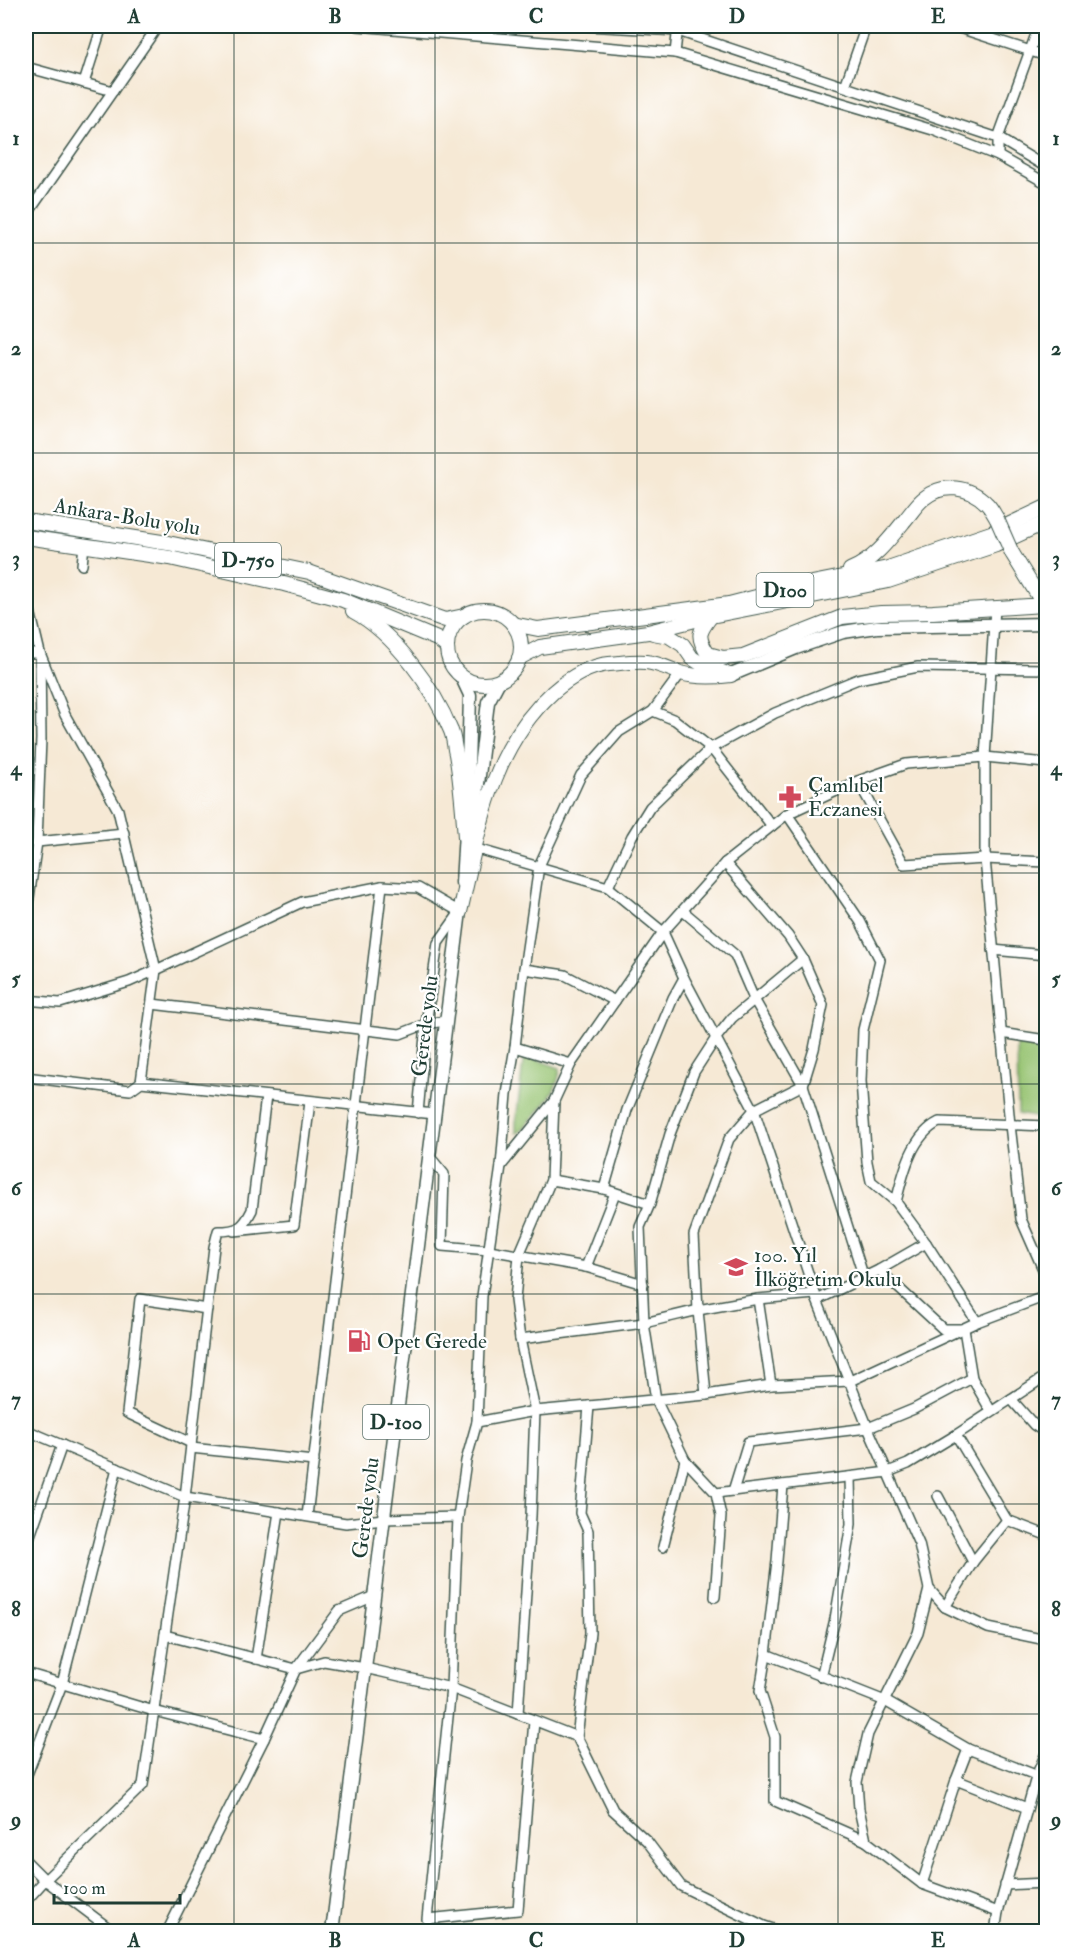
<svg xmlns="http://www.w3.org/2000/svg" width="1072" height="1957" font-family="'IM FELL Double Pica',serif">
<rect width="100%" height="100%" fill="#fff"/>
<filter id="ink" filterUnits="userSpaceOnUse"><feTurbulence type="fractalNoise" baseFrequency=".0167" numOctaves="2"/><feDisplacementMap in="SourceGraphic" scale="12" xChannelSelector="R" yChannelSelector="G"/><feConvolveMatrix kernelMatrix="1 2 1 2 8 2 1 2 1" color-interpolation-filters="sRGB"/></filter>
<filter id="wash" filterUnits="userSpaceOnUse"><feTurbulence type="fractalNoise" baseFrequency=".008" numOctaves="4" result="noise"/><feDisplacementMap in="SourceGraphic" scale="24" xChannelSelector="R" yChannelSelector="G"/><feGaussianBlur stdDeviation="1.35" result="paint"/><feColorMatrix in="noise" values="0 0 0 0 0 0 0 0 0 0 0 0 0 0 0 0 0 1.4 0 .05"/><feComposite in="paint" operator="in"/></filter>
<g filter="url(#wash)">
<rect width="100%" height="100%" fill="#f6e9d5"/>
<!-- green -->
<g fill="#96c371" stroke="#5a8052" stroke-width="1.5">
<path d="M1017,1042L1046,1047V1119L1018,1114Z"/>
<path d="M524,1055L560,1068C559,1094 536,1113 520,1132L516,1133V1122Z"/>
</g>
</g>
<g filter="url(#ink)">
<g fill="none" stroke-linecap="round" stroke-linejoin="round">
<!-- minor casing -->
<g stroke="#3f574c" stroke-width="12">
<g id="minor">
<path d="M357,26L675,53L933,130L998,156L1046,183"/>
<path d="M586,26L678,31L998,138L1046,167"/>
<path d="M953,26L1046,56"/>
<path d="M675,53L678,26"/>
<path d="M26,67L113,91"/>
<path d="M84,83L102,26"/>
<path d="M845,86L866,26"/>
<path d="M998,156V138L1039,26"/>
<path d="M26,216L158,26"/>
<path d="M82,565L84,545"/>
<path d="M26,594L40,653L65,715L118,810L156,970L302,902L382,886L418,888L460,912L438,943L426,1024L418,1113"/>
<path d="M995,608L985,757V859L1010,1125L1021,1219L1046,1276"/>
<path d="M26,653H40L41,739L37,842L26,919"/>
<path d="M653,711L675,720L711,748L772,826"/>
<path d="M858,781L904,864L985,859L1046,862"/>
<path d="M787,814L860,921L880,960L863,1030L861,1081L867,1162L871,1181L896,1202L926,1243L977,1322"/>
<path d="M37,842L124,833"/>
<path d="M470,847L608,887L663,932L684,978L754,1110L817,1300L868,1428L919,1544L929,1589L918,1633L868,1734L857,1782L859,1809L866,1841L922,1884L998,1912"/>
<path d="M608,887L632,836L650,807L711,748L775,713L858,679L918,667L1046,669"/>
<path d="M683,911L735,955L754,999L803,1085L864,1278"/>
<path d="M993,950L1046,955"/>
<path d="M803,959L732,1018L716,1038L694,1072L670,1134L650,1204L640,1227L644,1323L656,1400L685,1460L716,1493L888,1472L908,1464L956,1435L1046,1376"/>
<path d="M524,969L565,975L615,1001"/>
<path d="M26,1000L60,1003L129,982L156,970L141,1082"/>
<path d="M152,1004L400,1034L426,1024L445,1021"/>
<path d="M1001,1033L1046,1040"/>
<path d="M515,1047L571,1064"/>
<path d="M26,1077L130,1090L141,1082L434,1114"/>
<path d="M429,1156L444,1174L442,1246L489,1250L586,1267L643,1284"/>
<path d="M501,1166L554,1101"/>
<path d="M551,1180L604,1189L650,1204"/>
<path d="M604,1189L627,1110L673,998L684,978"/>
<path d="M896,1202C903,1174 911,1136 939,1122L1046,1126"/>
<path d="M234,1231L294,1225L310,1102"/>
<path d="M586,1267L615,1193"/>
<path d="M879,1270L943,1329H964L972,1378L991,1411"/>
<path d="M758,1299L771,1385"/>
<path d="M817,1300L879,1270L926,1243"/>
<path d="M520,1339L644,1323L698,1310L758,1299L815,1294"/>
<path d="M706,1395L698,1310L694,1235L729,1139L754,1110L803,1085L814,1049L823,1005L803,959L788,936L725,863"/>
<path d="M1011,1399L1034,1425L1046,1433"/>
<path d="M477,1422L482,1296L501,1166L507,1094L515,1047L524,969L539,866L581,775L619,732L653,711L681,673"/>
<path d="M26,1430L185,1497L346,1523L384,1519L458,1517L466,1461L477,1422L535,1411L706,1395L771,1385L850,1381L977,1322L1046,1296"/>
<path d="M956,1435L1007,1520L1046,1535"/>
<path d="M191,1443L127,1413L140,1299L207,1309"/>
<path d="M191,1448L314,1461"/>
<path d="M783,1485L777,1561L766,1654L885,1701L968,1749L1046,1779"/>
<path d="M733,1491L748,1442L868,1428L914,1409L972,1378"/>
<path d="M938,1496L973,1562"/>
<path d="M307,1516L382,886"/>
<path d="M458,1517L451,1688L427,1919L518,1910L534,1721"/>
<path d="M26,1547L62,1445"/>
<path d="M663,1547L685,1460"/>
<path d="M929,1589L945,1607L988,1628L1046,1640"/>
<path d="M715,1597L721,1516L716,1493"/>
<path d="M945,1607L973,1562L1007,1520"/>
<path d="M165,1635L296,1669L324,1661L365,1668L451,1688L577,1737L590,1633L588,1531L580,1513L589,1406"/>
<path d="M766,1654L760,1691L775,1737V1801L866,1841"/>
<path d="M256,1659L279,1512"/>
<path d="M26,1673L154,1711L264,1739"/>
<path d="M821,1677L835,1619L851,1524L850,1477"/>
<path d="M518,1714L531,1516L535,1411L520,1339L515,1300L519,1255L551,1180L554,1101L571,1064L663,932L725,863L787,814L858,781L906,764L985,757L1046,763"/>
<path d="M577,1737L613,1810L647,1841L681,1886L764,1926L782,1932"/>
<path d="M26,1777L62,1684L117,1468"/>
<path d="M956,1780L1027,1808"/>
<path d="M26,1861L45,1880L114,1932"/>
<path d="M922,1884L956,1780L968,1749"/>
<path d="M1005,1885L1046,1883"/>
<path d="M26,1901L45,1880L143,1785L185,1497L214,1247L218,1231C238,1231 243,1228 252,1210L266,1096"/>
<path d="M167,1932L264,1739L296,1669L339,1611L374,1596"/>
<path d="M995,1932L998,1912L1037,1774L1046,1753"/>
</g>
</g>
<!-- major casing -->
<g stroke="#3f574c" stroke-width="15">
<g id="major">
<path d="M731,675L796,648L843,632L877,627L1046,624"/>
<path d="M462,678L470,695L467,806"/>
<path d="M471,841L488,702L499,681"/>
<path d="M462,883L465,832"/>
<path d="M332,1932L461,903"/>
</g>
</g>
<!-- highway casing -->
<g stroke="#3f574c" stroke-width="16">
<g id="highway">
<path d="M26,521L168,543L309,572L445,620L464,616"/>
<path d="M26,537L170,558L284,584L343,600L437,639L447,647"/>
<path d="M850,570C874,560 889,540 905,520C911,513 916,505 923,499C942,482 970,486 987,504C991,508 994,514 997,519"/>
<circle cx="484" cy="647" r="37"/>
<path d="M353,611C394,633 434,688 451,731C454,738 454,747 456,754C461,781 463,809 465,837"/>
<path d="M711,616C699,632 696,636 708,654L723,658L743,656L842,617L881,613L933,612L1044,605L1012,553"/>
<path d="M513,624L538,629L729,604L807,584L888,568L991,533L1046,507"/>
<path d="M653,633L669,636L683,645L692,658L705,666L725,673"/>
<path d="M519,658L540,647L648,632L711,616L888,581L996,545L1046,522"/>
<path d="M460,912C479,832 489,750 553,692C568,679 589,666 609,664C621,663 634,661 646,662C658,663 669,669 681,673C697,678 714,677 731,675"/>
</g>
</g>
<!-- minor -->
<use href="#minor" stroke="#fff" stroke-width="9"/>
<!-- major -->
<use href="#major" stroke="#fff" stroke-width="12"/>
<!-- highway -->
<use href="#highway" stroke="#fff" stroke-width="14"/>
<!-- highway-bridge casing -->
<g stroke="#3f574c" stroke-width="16" stroke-linecap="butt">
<path id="highway-bridge" d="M997,519L1012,553"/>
</g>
<!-- highway-bridge -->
<use href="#highway-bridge" stroke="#fff" stroke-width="14"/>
</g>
</g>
<!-- grid -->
<path fill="none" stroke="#1f3d34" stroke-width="1.5" stroke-opacity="0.55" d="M234,26V1932M435,26V1932M637,26V1932M838,26V1932M26,243H1046M26,453H1046M26,663H1046M26,873H1046M26,1084H1046M26,1294H1046M26,1504H1046M26,1714H1046"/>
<!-- icons -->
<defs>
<g id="pharmacy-bare" transform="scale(1.8)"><path d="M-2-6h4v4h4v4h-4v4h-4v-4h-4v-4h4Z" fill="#d1495b" stroke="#fff" stroke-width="2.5" paint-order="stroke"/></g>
<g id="school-bare" transform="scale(1.8)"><path d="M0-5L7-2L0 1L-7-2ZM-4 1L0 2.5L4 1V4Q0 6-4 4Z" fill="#d1495b" stroke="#fff" stroke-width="2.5" paint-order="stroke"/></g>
<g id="fuel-bare" transform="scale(1.8)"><path d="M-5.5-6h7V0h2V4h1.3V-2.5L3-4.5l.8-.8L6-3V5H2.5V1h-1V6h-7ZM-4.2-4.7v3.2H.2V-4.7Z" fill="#d1495b" stroke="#fff" stroke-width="2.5" paint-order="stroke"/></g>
</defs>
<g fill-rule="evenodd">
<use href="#pharmacy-bare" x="790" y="797"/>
<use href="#school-bare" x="736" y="1267"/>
<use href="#fuel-bare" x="359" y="1341"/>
</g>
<g text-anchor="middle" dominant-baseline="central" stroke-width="4.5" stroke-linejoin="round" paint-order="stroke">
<!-- shield labels -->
<g fill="#fff" stroke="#627771" stroke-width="1.5">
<rect x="215" y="543" width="66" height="34" rx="4.5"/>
<rect x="756.5" y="573" width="57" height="34" rx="4.5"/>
<rect x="363" y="1405" width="66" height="34" rx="4.5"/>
</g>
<g font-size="20" font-weight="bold" fill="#1f3d34">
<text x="248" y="560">D-750</text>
<text x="785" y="590">D100</text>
<text x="396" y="1422">D-100</text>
</g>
<!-- street labels -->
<g font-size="21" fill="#1f3d34" stroke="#fff">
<text transform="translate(127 517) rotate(9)">Ankara-Bolu yolu</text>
<text transform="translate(425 1026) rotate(-83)">Gerede yolu</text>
<text transform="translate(366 1508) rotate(-83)">Gerede yolu</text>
</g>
<!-- poi labels -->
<g font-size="21" fill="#1f3d34" stroke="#fff" text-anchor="start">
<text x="808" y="785">Çamlıbel<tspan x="808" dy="24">Eczanesi</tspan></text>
<text x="754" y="1255">100. Yıl<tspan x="754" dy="24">İlköğretim Okulu</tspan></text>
<text x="377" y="1341">Opet Gerede</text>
</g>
</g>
<!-- margin -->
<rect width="1072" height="1957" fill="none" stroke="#fff" stroke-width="66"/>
<!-- scale -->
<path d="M54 1894v9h126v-9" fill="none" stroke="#1f3d34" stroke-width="3"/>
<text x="63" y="1894" font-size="18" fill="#1f3d34" stroke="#ffffff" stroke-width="4.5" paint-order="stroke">100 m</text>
<rect x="33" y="33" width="1006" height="1891" fill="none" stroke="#1f3d34" stroke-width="2"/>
<g font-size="20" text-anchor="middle" font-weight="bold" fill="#1f3d34">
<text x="134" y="23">A</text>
<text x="335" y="23">B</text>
<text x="536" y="23">C</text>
<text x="737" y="23">D</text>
<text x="938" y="23">E</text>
<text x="16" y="145">1</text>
<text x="1056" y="145">1</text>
<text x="16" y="355">2</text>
<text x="1056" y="355">2</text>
<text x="16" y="565">3</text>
<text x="1056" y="565">3</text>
<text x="16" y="775">4</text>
<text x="1056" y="775">4</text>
<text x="16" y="985">5</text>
<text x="1056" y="985">5</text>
<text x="16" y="1195">6</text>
<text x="1056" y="1195">6</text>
<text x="16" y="1406">7</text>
<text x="1056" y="1406">7</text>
<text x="16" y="1616">8</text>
<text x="1056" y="1616">8</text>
<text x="16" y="1826">9</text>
<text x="1056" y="1826">9</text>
<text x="134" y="1947">A</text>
<text x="335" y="1947">B</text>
<text x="536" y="1947">C</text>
<text x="737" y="1947">D</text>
<text x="938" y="1947">E</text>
</g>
</svg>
